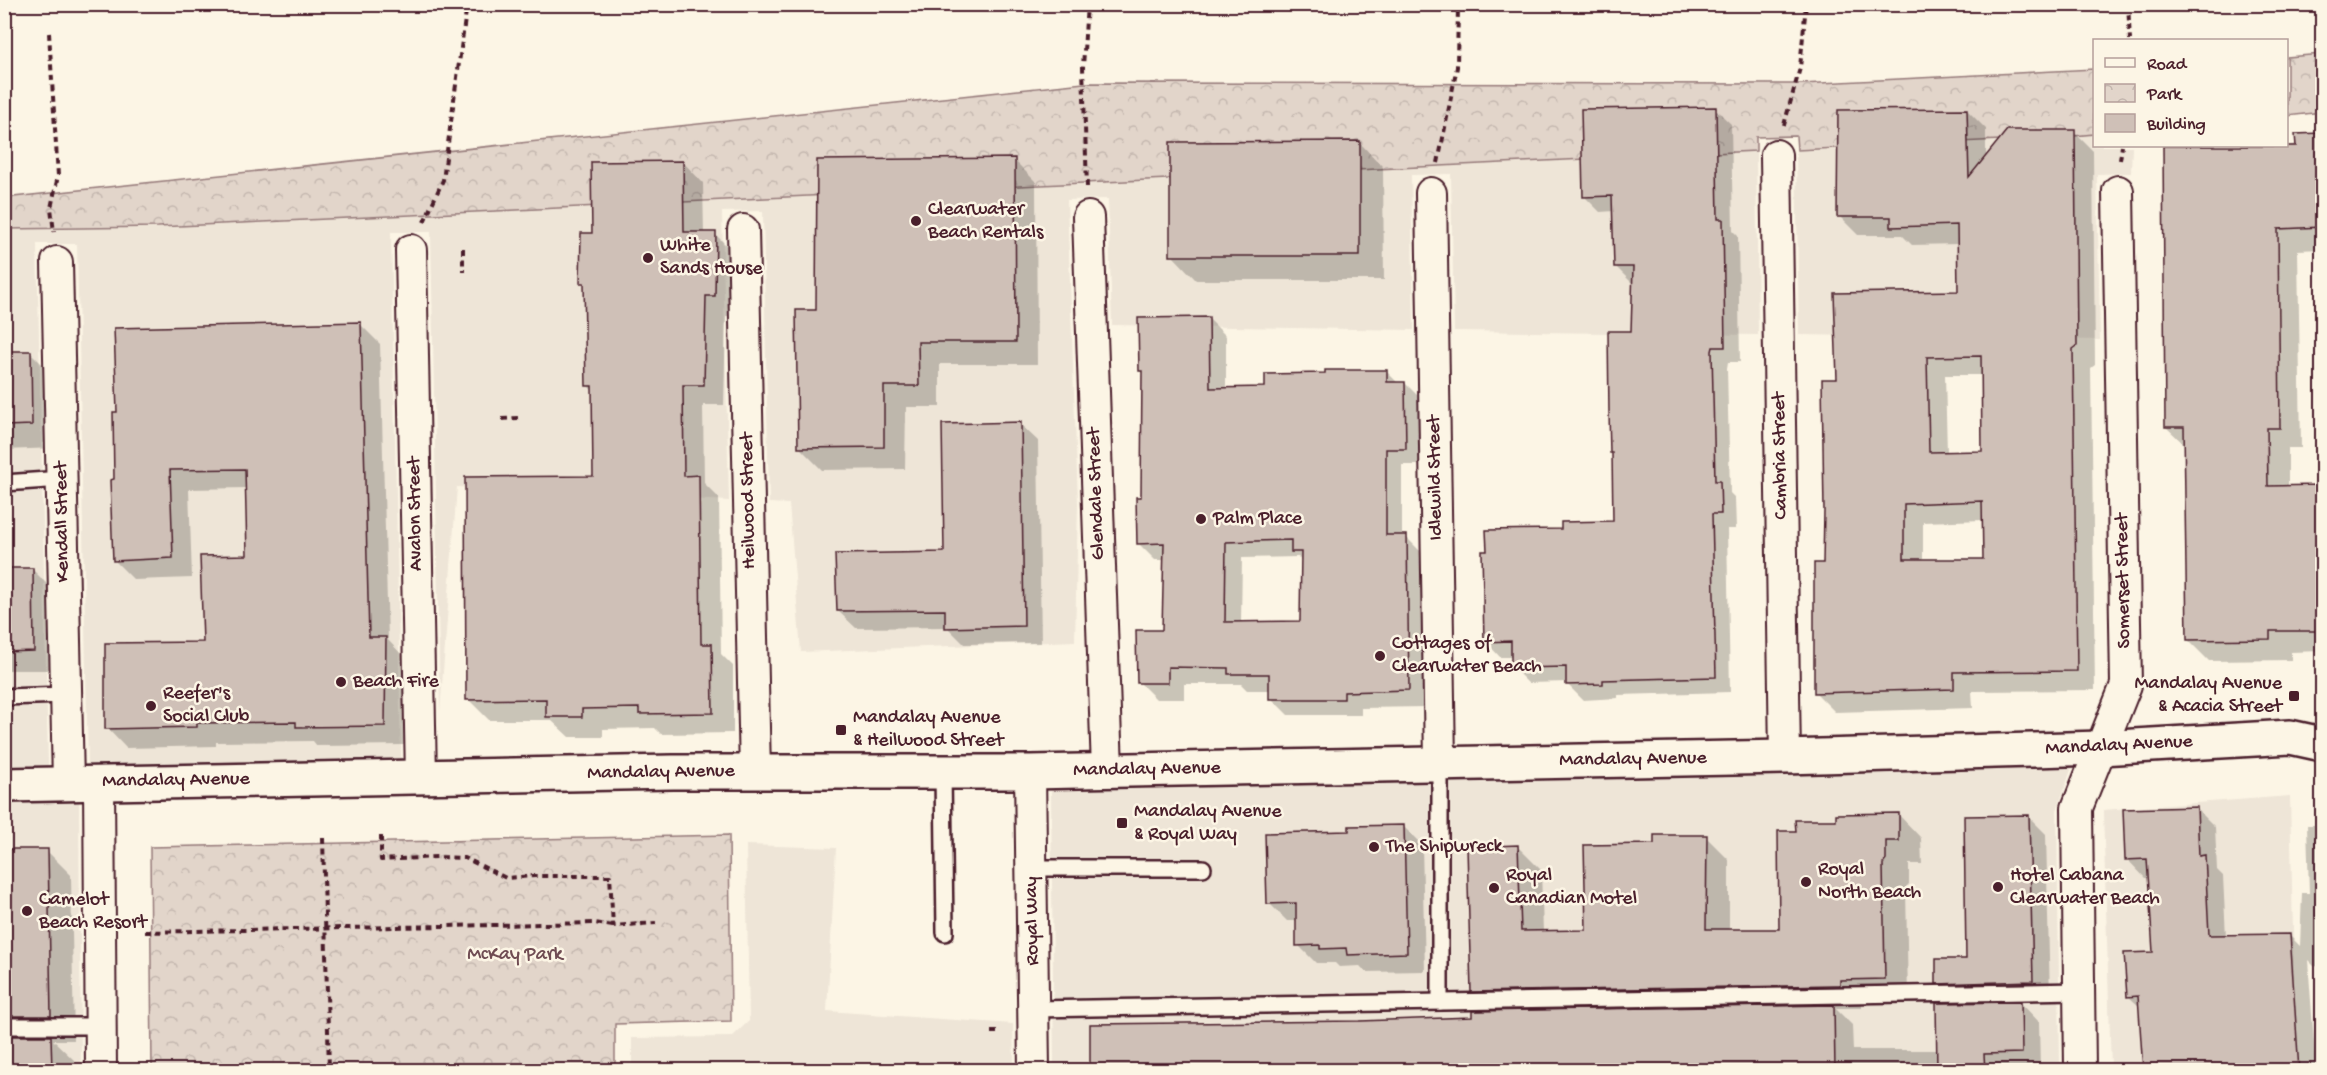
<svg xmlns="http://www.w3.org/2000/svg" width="2327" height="1075" font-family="'Gochi Hand',sans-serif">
<defs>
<pattern id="park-crowns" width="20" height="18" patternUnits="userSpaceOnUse" patternTransform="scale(1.5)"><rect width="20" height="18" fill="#e2d5ca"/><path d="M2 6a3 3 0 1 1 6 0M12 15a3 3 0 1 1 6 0" fill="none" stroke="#c3b6ae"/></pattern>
</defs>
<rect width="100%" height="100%" fill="#fcf5e5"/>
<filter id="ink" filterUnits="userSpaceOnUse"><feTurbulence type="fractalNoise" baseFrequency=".0167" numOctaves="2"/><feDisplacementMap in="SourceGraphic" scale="12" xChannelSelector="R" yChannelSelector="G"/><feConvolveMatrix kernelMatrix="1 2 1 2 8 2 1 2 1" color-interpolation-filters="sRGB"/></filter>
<g filter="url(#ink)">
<!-- built -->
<g fill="#eee5d7">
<path d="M2094,134V146H2132L2131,173L2097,174L2100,340L1799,335L1796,150Z"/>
<path d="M1756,151L1758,335L1454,331L1451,174L1411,175L1414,330L1112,325L1108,199L1067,200L1078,503L1075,641L801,652L789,504L769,503L763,211L722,212L729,501L457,487L440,712L431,232H391L401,760L88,765L77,244H37L48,766L5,767L4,229L158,227Z"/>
<path d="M2072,767L2057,810L2060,1070H1054L1051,790L1806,775Z"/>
<path d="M2290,796L2296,1070H2111L2103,810Z"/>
<path d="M79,801L81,1070H5L4,803Z"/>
<path d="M746,845L836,848L827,1011L1013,1024L1014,1070H632V1038L732,1037L749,1021Z"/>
</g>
<!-- park -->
<g fill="url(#park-crowns)" stroke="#967a7a" stroke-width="1.5">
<path d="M2322,54V112L2287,116V57Z"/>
<path d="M2094,69V134L2063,137L1797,150L1796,136L1756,137V151L158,227L5,229L4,198L1084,83L1801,84Z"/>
<path d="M729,835L731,1021L615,1024V1070H152L150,847Z"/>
</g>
<!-- shadow -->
<g fill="#0003" fill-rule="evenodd">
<path d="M1715,109L1731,124L1733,231L1738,236L1740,362H1728L1727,368L1730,493L1735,498L1736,529H1727L1730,692L1618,695V698L1583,700L1568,685V682L1528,683L1513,668V657H1500L1485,641L1615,522L1632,332L1634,282H1631L1615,266L1614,211L1600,212L1584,196Z"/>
<path d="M1967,110L1986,129V157L2074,132L2093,151L2095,365L2091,368L2095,690L1972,691L1973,708L1835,712L1816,693L1838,381L1959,292V244L1912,245L1902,235H1858L1839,216ZM1945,375H1983L1984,452L1947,453ZM1984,520V561H1923V522Z"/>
<path d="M2322,134V249L2298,250L2301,448H2288V487H2322V651L2291,652V660L2209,661L2188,640L2186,446L2166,427L2165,146H2286L2297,144V136Z"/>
<path d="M1359,142L1383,167L1384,280H1196L1172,255Z"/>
<path d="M1014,160L1036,182L1037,364H940V407H906L905,469L822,470L800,448L818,311Z"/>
<path d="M683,162L703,183L704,234H715L736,255L735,316H726L724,405H703L704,483L719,498L721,654L733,666V733L661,734L655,728L603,729V737H569L551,720H489L468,699L595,478L593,391L587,385L586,286L582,282L593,234Z"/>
<path d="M1209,319L1226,336V389H1266L1386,371L1398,383H1405L1422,400V465H1402V537H1406L1423,554L1426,707L1361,708V715H1288L1271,698V690H1247L1241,684H1184V699H1156L1139,682L1163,632L1165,560H1155L1138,543L1142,499L1143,374L1140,371ZM1298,557L1302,561L1301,622L1241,623L1242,558Z"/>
<path d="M360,324L380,344L388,640L405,658V745L317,746L313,741L216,742V746L126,748L107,728L204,644L249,556L247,488L189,489L192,578L134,580L114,560L112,481Z"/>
<path d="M30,352L54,376L55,448L4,450V353Z"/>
<path d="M1020,424L1038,441L1041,643L964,644L947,627L856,628L838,611L946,553Z"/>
<path d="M32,569L51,588L52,670H4V570Z"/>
<path d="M2196,808L2215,827L2217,870L2223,876L2226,937L2289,935L2300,946L2302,893H2309L2307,825H2322V967L2314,966L2308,960L2316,1070H2144L2140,1007L2128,996L2154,953L2150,878H2145L2127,859Z"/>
<path d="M1898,814L1921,838L1922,864H1909V884L1906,887L1908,1001L1862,1002V1008H1835L1852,1025L1853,1050H1938L2021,1003L2039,1022L2040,1070H1092L1275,1024L1473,1019L1494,1012L1473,991L1518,847L1541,870L1543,932L1587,931L1656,845L1706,837L1729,860V931L1780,930L1797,832L1838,822Z"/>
<path d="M2028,816L2046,834L2050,998L1956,1001L1938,983L1968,960Z"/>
<path d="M1404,827L1422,845L1425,971L1366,972L1360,966L1339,967L1335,963H1316L1298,945L1297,921H1287L1269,903Z"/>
<path d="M4,851H47L71,875L74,1040H53L75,1061V1070H4Z"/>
<path d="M846,1066H912L916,1070H846Z"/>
</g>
<!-- building -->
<g fill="#cfc0b7" stroke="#4a1f2b" stroke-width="1.5" fill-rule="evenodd">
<path d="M1716,107L1718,219H1723L1725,347H1713L1712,351L1715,481H1720L1721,514H1712L1716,677L1603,680V684L1566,685V667L1511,668V641L1484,642L1482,551H1487L1486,530L1561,529V522L1613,521L1612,453H1610L1609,412L1608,331H1631L1633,267H1614L1612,196L1583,197L1581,109Z"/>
<path d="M1967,109L1969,177L2007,130H2075L2077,346L2073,349L2077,671L1954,672V689L1814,693V563H1823L1824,511L1822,379H1837L1834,293L1958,291L1957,225L1891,227V217H1837L1838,110ZM1981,356L1982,451L1929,452L1927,357ZM1982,501L1983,559H1904V504Z"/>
<path d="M2322,133V227L2278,229L2280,428H2267L2268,486L2322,485V631H2270V639L2187,640L2184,427H2165L2163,146H2296L2295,134Z"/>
<path d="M1360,141V256H1170V142Z"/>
<path d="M1015,158L1016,342H918L919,386H884V447L798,448L796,310H816L817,160Z"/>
<path d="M683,161L684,232H716L715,296H706L704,385H683L684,476L699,475L701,644H712L713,713L639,714V708L582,709V717H546V699L466,700L465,477L593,476L592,386H586L584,283H580L581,233H592L591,162Z"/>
<path d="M1209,317L1210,388L1265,387V374L1325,373V370H1387V382H1405L1406,449H1386V535H1407L1409,690L1344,692V699H1269V674H1228V668L1168,667V683H1137L1136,630H1162L1164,543L1137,544L1136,497H1141L1142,371H1139L1138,318ZM1291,540V552H1301L1300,621L1225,622L1226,542Z"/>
<path d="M361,322L369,637H386L385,726L296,727V722L197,723V727L105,729V643L203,642L200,556L247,555L245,469L170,470L173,558L113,561L110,480L114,479L113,412H117L114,328Z"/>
<path d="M4,351H31L32,425L4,426Z"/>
<path d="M1021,422L1024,626L945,628V610L837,611L835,554L944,552L942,424Z"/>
<path d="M4,568H33L34,651L4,652Z"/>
<path d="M2197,807L2199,856L2205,855L2209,935L2290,934L2299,1071H2143L2138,996L2127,997L2124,953L2153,952L2147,859L2125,860L2123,809Z"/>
<path d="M1899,813V841H1886V860L1883,864L1885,979L1840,980V985H1834L1471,992L1467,847L1518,845L1521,931L1586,930L1584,845L1654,844V835H1707L1706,929H1779L1778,831H1796L1795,820H1836V814Z"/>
<path d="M2029,815L2033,981L1936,984V959H1966L1964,816Z"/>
<path d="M1404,825L1407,953L1347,955L1346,948L1320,949V945L1296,946V903L1267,904L1265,833L1349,831V826Z"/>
<path d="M5,849H48L51,1016H4Z"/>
<path d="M2021,1002L2022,1053L1984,1054L1985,1071H1937L1936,1003Z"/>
<path d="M1834,1005L1835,1071H1369V1069L1090,1071V1024L1360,1021L1472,1017V1011Z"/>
<path d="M4,1036H51L52,1071H4Z"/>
</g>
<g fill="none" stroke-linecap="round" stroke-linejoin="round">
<!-- service casing -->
<g stroke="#4a1f2b" stroke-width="20">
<g id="service">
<path d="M4,483L62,479"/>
<path d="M4,697L66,695"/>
<path d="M943,772L945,933"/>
<path d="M1032,868H1203"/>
<path d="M1440,1002V763"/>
<path d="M1034,1009L2079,991"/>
<path d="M4,1026H101"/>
</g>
</g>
<!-- minor casing -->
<g stroke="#4a1f2b" stroke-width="34">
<g id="minor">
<path d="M1776,155L1785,757"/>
<path d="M1431,193L1440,763"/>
<path d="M1088,217L1107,770"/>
<path d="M743,230L755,772"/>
<path d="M411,250L421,778"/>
<path d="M57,262L68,783"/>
<path d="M1030,772L1034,1070"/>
<path d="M99,783L101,1070"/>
<path d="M2080,1070L2077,808L2126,685L2118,191"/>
</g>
</g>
<!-- tertiary casing -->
<g stroke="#4a1f2b" stroke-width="38">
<path id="tertiary" d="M4,785L673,772H1030L1785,757L2100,748L2290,737L2322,744"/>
</g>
<!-- path -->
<g stroke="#4a1f2b" stroke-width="4" stroke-dasharray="6 4.5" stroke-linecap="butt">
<path d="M2128,4L2130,40"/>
<path d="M49,33L58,176L51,208L54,232"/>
<path d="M1784,125L1800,68L1806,4"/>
<path d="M2120,160L2122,146"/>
<path d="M1438,163L1457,67L1458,4"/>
<path d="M1087,187L1083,67L1087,4"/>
<path d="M424,222L443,180L467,4"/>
<path d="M463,248V272"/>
<path d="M502,419L518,418"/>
<path d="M381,836V860L437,857L465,858L506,878L535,876H610L613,926L656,923"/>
<path d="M323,838L329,1070"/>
<path d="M145,932L595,923L613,926"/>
<path d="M991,1032H1000"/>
</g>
<!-- service -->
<use href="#service" stroke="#fcf5e5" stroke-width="15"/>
<!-- minor -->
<use href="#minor" stroke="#fcf5e5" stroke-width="30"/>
<!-- tertiary -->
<use href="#tertiary" stroke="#fcf5e5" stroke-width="33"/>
</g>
</g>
<!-- markers -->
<g fill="#4a1f2b" stroke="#fcf5e5" stroke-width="2">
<circle cx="916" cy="221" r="6"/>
<circle cx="648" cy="258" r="6"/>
<circle cx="1201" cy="519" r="6"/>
<circle cx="1380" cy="656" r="6"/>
<circle cx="341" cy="682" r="6"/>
<rect x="2288" y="690" width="12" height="12" rx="3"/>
<circle cx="151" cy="706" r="6"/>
<rect x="835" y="724" width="12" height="12" rx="3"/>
<rect x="1116" y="817" width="12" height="12" rx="3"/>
<circle cx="1374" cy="847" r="6"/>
<circle cx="1806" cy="882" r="6"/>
<circle cx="1998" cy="887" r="6"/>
<circle cx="1494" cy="888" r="6"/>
<circle cx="27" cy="911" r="6"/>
</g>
<g text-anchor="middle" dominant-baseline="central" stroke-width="5" stroke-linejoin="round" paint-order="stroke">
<!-- poi labels -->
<g font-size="20" fill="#4a1f2b" stroke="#fcf5e5" text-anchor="start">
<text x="928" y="210">Clearwater<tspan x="928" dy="23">Beach Rentals</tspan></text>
<text x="660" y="246">White<tspan x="660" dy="23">Sands House</tspan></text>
<text x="1213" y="519">Palm Place</text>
<text x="1392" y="644">Cottages of<tspan x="1392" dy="23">Clearwater Beach</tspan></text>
<text x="353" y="682">Beach Fire</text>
<text x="2282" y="684" text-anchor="end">Mandalay Avenue<tspan x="2282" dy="23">&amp; Acacia Street</tspan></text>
<text x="163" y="694">Reefer's<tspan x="163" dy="23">Social Club</tspan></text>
<text x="853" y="718">Mandalay Avenue<tspan x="853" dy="23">&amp; Heilwood Street</tspan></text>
<text x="1134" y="812">Mandalay Avenue<tspan x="1134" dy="23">&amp; Royal Way</tspan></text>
<text x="1386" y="847">The Shipwreck</text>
<text x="1818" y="870">Royal<tspan x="1818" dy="23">North Beach</tspan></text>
<text x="1506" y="876">Royal<tspan x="1506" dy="23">Canadian Motel</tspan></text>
<text x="2010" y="876">Hotel Cabana<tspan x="2010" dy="23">Clearwater Beach</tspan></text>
<text x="39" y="900">Camelot<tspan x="39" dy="23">Beach Resort</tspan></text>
</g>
<!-- street labels -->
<g font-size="20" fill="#4a1f2b" stroke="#fcf5e5">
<text transform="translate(1781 456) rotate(-91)">Cambria Street</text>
<text transform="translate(1436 478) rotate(-91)">Idlewild Street</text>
<text transform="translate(1097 494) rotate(-92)">Glendale Street</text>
<text transform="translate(749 501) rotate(-91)">Heilwood Street</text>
<text transform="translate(416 514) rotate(-91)">Avalon Street</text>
<text transform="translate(63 522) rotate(-91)">Kendall Street</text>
<text transform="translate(2124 581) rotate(-91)">Somerset Street</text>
<text transform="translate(2119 746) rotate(-3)">Mandalay Avenue</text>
<text transform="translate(1633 760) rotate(-1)">Mandalay Avenue</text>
<text transform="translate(1147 770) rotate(-1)">Mandalay Avenue</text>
<text transform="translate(661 773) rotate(-1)">Mandalay Avenue</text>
<text transform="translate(176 781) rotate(-1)">Mandalay Avenue</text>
<text transform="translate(1033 921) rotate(-91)">Royal Way</text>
</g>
<!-- park labels -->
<g font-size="20" fill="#704c53" stroke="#fcf5e5">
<text x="515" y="955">McKay Park</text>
</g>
</g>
<!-- margin -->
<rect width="2327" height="1075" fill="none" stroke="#fcf5e5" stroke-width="24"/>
<rect x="12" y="12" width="2303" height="1051" fill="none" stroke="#4a1f2b" stroke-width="2" filter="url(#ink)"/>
<!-- legend -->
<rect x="2093" y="39" width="195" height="108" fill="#fcf5e5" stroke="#b59f9b" stroke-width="1.5"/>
<rect x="2105" y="58" width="30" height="9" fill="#fcf5e5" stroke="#b59f9b" stroke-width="1.5"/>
<text x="2147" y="69" font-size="18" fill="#4a1f2b">Road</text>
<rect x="2105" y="84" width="30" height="18" fill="url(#park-crowns)" stroke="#b59f9b" stroke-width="1.5"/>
<text x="2147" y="99" font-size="18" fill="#4a1f2b">Park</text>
<rect x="2105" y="114" width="30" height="18" fill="#cfc0b7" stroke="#b59f9b" stroke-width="1.5"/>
<text x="2147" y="129" font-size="18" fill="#4a1f2b">Building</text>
</svg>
